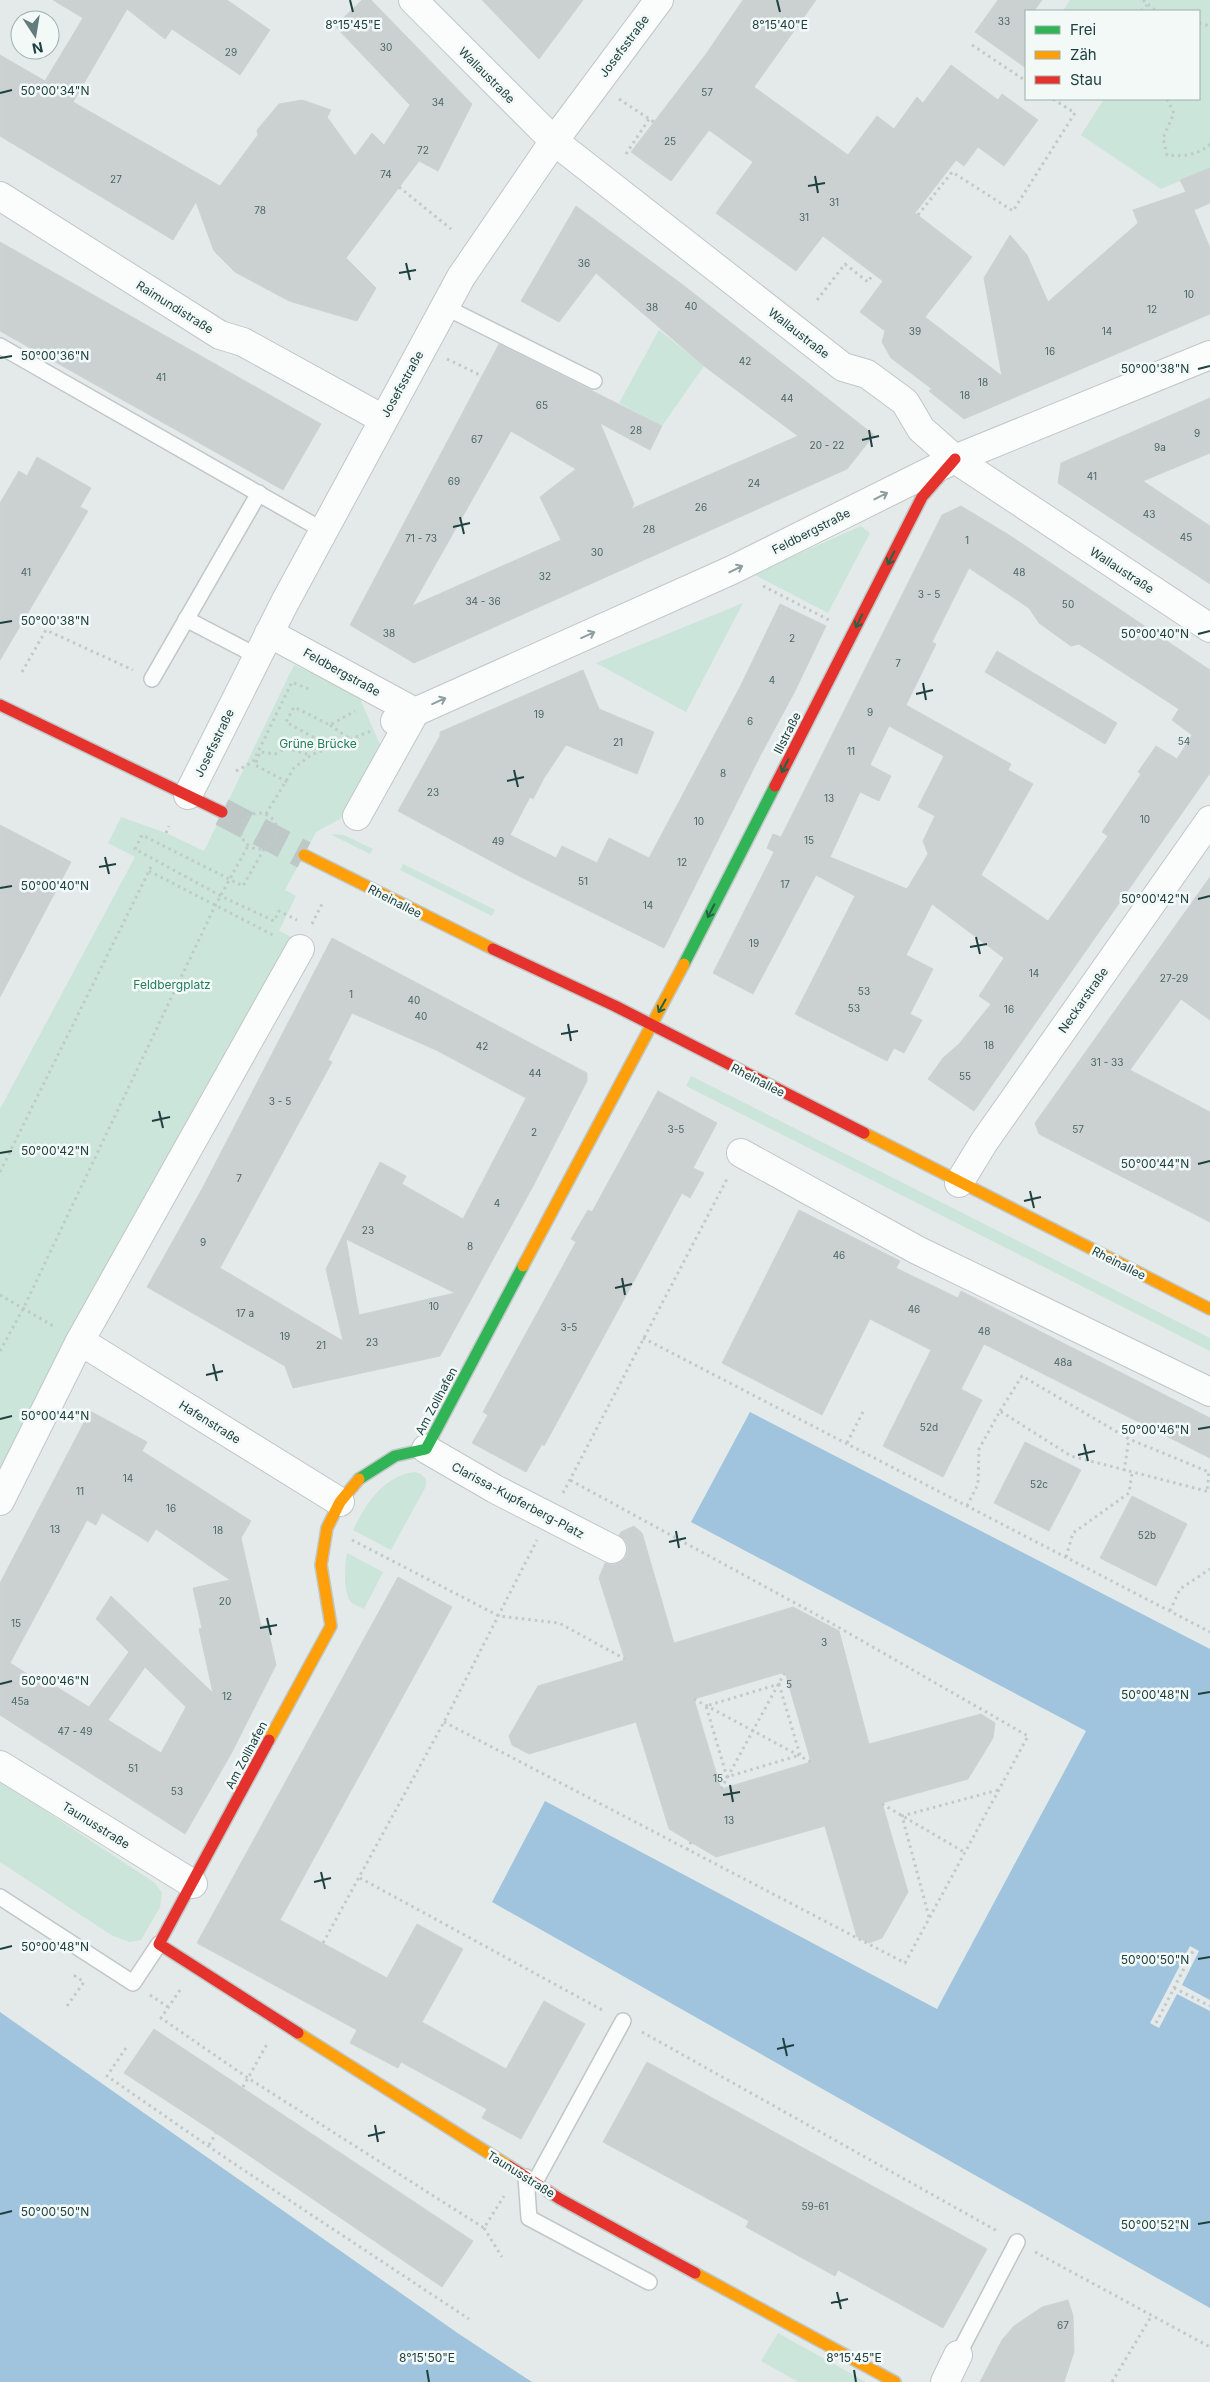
<svg xmlns="http://www.w3.org/2000/svg" width="1210" height="2382" font-family="Inter,sans-serif">
<rect width="100%" height="100%" fill="#e4eae9"/>
<!-- green -->
<g fill="#cbe5da">
<path d="M1070,0H1210V168L1161,189L1081,135L1104,99H1199V11H1063Z"/>
<path d="M659,330L704,366L662,426L619,403Z"/>
<path d="M861,526L870,533L828,613L753,574Z"/>
<path d="M743,603L686,712L596,663Z"/>
<path d="M294,665L358,694L380,745L340,819L316,832L285,890L296,896L279,931L302,942L0,1479V1109L135,857L108,843L121,817L166,833L204,851Z"/>
<path d="M330,834L344,835L373,849L370,854Z"/>
<path d="M403,864L495,910L492,916L400,870Z"/>
<path d="M691,1076L1210,1338V1351L686,1086Z"/>
<path d="M415,1472L421,1474L426,1479V1486L391,1550L353,1530C365,1505 384,1475 415,1472Z"/>
<path d="M347,1553L383,1572L364,1609C361,1607 356,1606 353,1604C342,1596 345,1564 347,1553Z"/>
<path d="M0,1781L155,1883L162,1893L160,1907L141,1940L129,1942L113,1936L0,1862Z"/>
<path d="M778,2333L866,2382H798L761,2361Z"/>
</g>
<!-- water -->
<g fill="#a0c4dd">
<path d="M750,1412L1210,1649V2308L492,1902L545,1801L937,2009L1086,1731L691,1522Z"/>
<path d="M0,2012L459,2334L532,2382H0Z"/>
</g>
<!-- pier -->
<path fill="#e4eae9" d="M1190,1946L1199,1951L1182,1985L1210,2000V2011L1177,1994L1159,2028L1150,2023Z"/>
<!-- building -->
<g fill="#cad1d0" stroke="#cdd3d2" fill-rule="evenodd">
<path d="M53,0H227L270,30L240,75L172,29L165,39L127,9L73,102L220,186L258,135L257,130L279,104L302,100L331,110L327,117L355,156L372,133L384,145L410,105L335,26L362,0H371L472,104L438,171L419,161L346,258L376,288L357,321L289,301L235,272L214,251L196,202L173,240L0,136V55L45,81L83,18Z"/>
<path d="M482,0H583L539,59Z"/>
<path d="M743,0H816L754,87L848,155L877,116L894,129L917,97L923,103L951,65L998,100L1002,94L1038,120L1004,166L978,147L964,166L956,160L915,213L972,257L925,317L1002,376L984,278L1010,235L1027,255L1048,302L1138,223L1133,210L1186,192L1180,180L1210,168V203L1194,210L1210,248V314L964,419L929,391L932,389L891,358L882,342L885,331L860,312L883,281L823,236L796,271L716,213L753,162L709,130L671,181L631,152L706,54Z"/>
<path d="M998,0H1042L1034,11H1026V68L975,32Z"/>
<path d="M576,206L683,285L874,435L847,469L414,663L350,625L499,344L662,426L650,450L600,423L634,504L631,509L798,436L704,366L596,273L559,322L521,301ZM511,431L576,469L540,497L561,540L412,606Z"/>
<path d="M0,242L321,424L283,490L0,331Z"/>
<path d="M1210,398V453L1143,481L1210,526V584L1058,483L1061,463Z"/>
<path d="M37,457L91,488L80,507L88,511L0,660V503L19,471L27,476Z"/>
<path d="M961,506L1009,535L1210,670V773L974,1111L928,1079L943,1058L959,1044L991,1004L979,996L1004,958L932,904L906,955L933,969L910,1014L922,1020L904,1053L894,1048L887,1061L795,1014L855,896L816,875L753,994L713,973L774,852L767,848L773,834L781,837L942,515ZM969,568L1029,608L1039,623L1071,646L1079,644L1179,709L1172,720L1192,735L1177,759L1156,746L1138,772L1141,774L1102,832L1108,836L1048,921L981,875L1033,784L1008,770L1011,764L906,705L936,644L932,642ZM889,726L944,756L918,807L935,816L923,841L928,854L907,889L830,857L860,792L879,801L891,776L870,765Z"/>
<path d="M780,604L826,626L795,691L760,756L664,948L519,876L398,811L440,736V732L583,670L599,709L654,732L637,774L566,745L544,778L533,799L530,797L510,835L556,858L562,846L597,863L609,838L649,858L740,687Z"/>
<path d="M997,651L1117,723L1105,744L985,672Z"/>
<path d="M0,825L71,862L0,997Z"/>
<path d="M1210,877V1020L1181,999L1130,1070L1210,1112V1222L1039,1134L1035,1123Z"/>
<path d="M332,938L587,1073V1081L532,1188L440,1356L293,1388L285,1366L147,1287L202,1189ZM352,1013L436,1050L526,1098L463,1219L402,1184L406,1176L380,1162L326,1269L343,1341L220,1268L332,1062L328,1060ZM346,1239L455,1293L359,1315Z"/>
<path d="M658,1091L717,1123L693,1168L704,1173L690,1198L682,1193L544,1446L542,1444L526,1472L472,1443L488,1415L483,1412L576,1242L571,1239L588,1210L592,1212Z"/>
<path d="M799,1210L900,1261L896,1268L958,1298L961,1291L1210,1418V1458L984,1344L961,1389L982,1400L943,1477L883,1446L931,1350L870,1319L822,1415L722,1363Z"/>
<path d="M90,1411L147,1442L142,1451L251,1521L241,1538L261,1626L267,1625L276,1665L231,1754L185,1834L0,1715V1583ZM102,1513L148,1542L156,1529L230,1580L193,1588L202,1628L199,1629L213,1693L111,1596L96,1619L129,1652L89,1707L50,1683L48,1687L10,1663L87,1520L96,1525ZM145,1667L186,1707L161,1753L108,1720Z"/>
<path d="M1025,1442L1081,1470L1049,1531L994,1503Z"/>
<path d="M1132,1496L1187,1524L1156,1586L1100,1558Z"/>
<path d="M634,1526L642,1533L674,1643L793,1607L839,1631L869,1744L981,1714L995,1723L993,1738L968,1779L882,1803L908,1892L882,1938L869,1943L857,1937L825,1826L716,1857L669,1829L636,1722L529,1754L512,1745L509,1736L538,1686L625,1660L599,1578L605,1563L613,1565L620,1562L626,1557L628,1548L625,1540L619,1535L621,1532ZM785,1672L811,1762L721,1789L694,1699Z"/>
<path d="M398,1577L452,1607L280,1920L387,1978L417,1924L463,1949L422,2022L506,2069L544,2001L585,2024L521,2139L482,2118L487,2109L401,2062L398,2068L350,2043L357,2030L197,1943Z"/>
<path d="M154,2029L473,2241L442,2287L216,2133L124,2073Z"/>
<path d="M647,2062L987,2249L943,2328L838,2270L835,2276L746,2227L749,2221L603,2142Z"/>
<path d="M1068,2300L1073,2316L1074,2352L1064,2382H980L1002,2340L1014,2326L1042,2307Z"/>
</g>
<g fill="none" stroke-linecap="round" stroke-linejoin="round">
<!-- secondary-tunnel -->
<path stroke="#bdc8c7" stroke-width="28" stroke-dasharray="28 14" stroke-linecap="butt" d="M222,812L304,855"/>
<!-- lane casing -->
<g stroke="#c1c7c6" stroke-width="18">
<g id="lane">
<path d="M445,307L594,381"/>
<path d="M0,346L324,531"/>
<path d="M186,619L257,656"/>
<path d="M152,679L259,493"/>
<path d="M0,1897L133,1983L159,1944"/>
<path d="M526,2177L529,2218L649,2282"/>
<path d="M535,2182L623,2021"/>
<path d="M958,2355L1017,2242"/>
</g>
</g>
<!-- street casing -->
<g stroke="#c1c7c6" stroke-width="30">
<g id="street">
<path d="M413,0L554,141L843,367L867,374L905,402L921,429L955,459L1210,628"/>
<path d="M0,196L220,335L243,342L383,419"/>
<path d="M269,633L415,712L357,816"/>
<path d="M395,721L732,570L955,459L1210,355"/>
<path d="M188,795L284,604L461,277L554,141L659,0"/>
<path d="M741,1153L917,1250L1210,1392"/>
<path d="M959,1183L984,1142L1210,820"/>
<path d="M80,1341L340,1502"/>
<path d="M426,1449L495,1489L612,1549"/>
<path d="M0,1501L80,1341L300,949"/>
<path d="M0,1765L193,1884"/>
<path d="M945,2382L958,2355"/>
</g>
</g>
<!-- fast casing -->
<g stroke="#bfc8c7" stroke-width="14">
<g id="fast">
<path d="M684,964L775,786"/>
<path d="M359,1479L395,1456L426,1449L523,1266"/>
</g>
</g>
<!-- slow casing -->
<g stroke="#bfc8c7" stroke-width="14">
<g id="slow">
<path d="M304,855L493,949"/>
<path d="M864,1133L1210,1309"/>
<path d="M523,1266L684,964"/>
<path d="M269,1740L331,1626L321,1565L327,1528L340,1502L359,1479"/>
<path d="M298,2033L509,2166"/>
<path d="M695,2273L895,2382"/>
</g>
</g>
<!-- jam casing -->
<g stroke="#bfc8c7" stroke-width="14">
<g id="jam">
<path d="M0,705L222,812"/>
<path d="M775,786L922,497L955,459"/>
<path d="M493,949L615,1006L864,1133"/>
<path d="M269,1740L159,1944L298,2033"/>
<path d="M509,2166L560,2199L695,2273"/>
</g>
</g>
<!-- path -->
<g stroke="#c0caca" stroke-width="3" stroke-dasharray="2.5 4" stroke-linecap="butt">
<path d="M1143,0L1156,11"/>
<path d="M1141,11L1147,5"/>
<path d="M1199,23L1210,26"/>
<path d="M972,45L1026,81"/>
<path d="M619,99L654,122"/>
<path d="M1167,99L1174,113L1163,138L1167,155C1182,157 1199,155 1210,144"/>
<path d="M626,154L649,119"/>
<path d="M399,187L451,229"/>
<path d="M918,215L952,172L1013,211L1075,113L1053,99"/>
<path d="M817,300L845,264L868,282L873,274"/>
<path d="M447,359L482,376"/>
<path d="M763,586L829,620"/>
<path d="M22,672L46,630L133,670"/>
<path d="M330,725L350,739"/>
<path d="M331,747L286,722L294,707L330,725L355,711"/>
<path d="M236,771L253,762L292,682L311,690"/>
<path d="M287,782L255,765L260,752L275,754L286,748L310,755"/>
<path d="M266,814L294,768L311,755L371,731"/>
<path d="M166,833L169,826"/>
<path d="M264,849L243,886L142,835L135,849L221,896L274,921L279,911L297,920"/>
<path d="M149,871L275,936"/>
<path d="M312,924L323,902"/>
<path d="M0,1172L152,865"/>
<path d="M0,1295L55,1327"/>
<path d="M643,1338L1210,1632"/>
<path d="M0,1351L23,1309L215,906L248,846"/>
<path d="M1000,1411L1022,1376L1129,1439L1209,1472L1207,1492"/>
<path d="M847,1443L863,1412"/>
<path d="M1124,1471L1129,1439"/>
<path d="M563,1493L728,1177"/>
<path d="M967,1506L978,1484L979,1449L1000,1411L1071,1456L1210,1492"/>
<path d="M352,1540L499,1616L559,1623L625,1659"/>
<path d="M1066,1557L1073,1533L1129,1493L1132,1473"/>
<path d="M1170,1611L1180,1589L1210,1569"/>
<path d="M779,1684L800,1755L727,1777L706,1706Z"/>
<path d="M694,1699L811,1762"/>
<path d="M444,1722L905,1963L1028,1736L817,1615L570,1480"/>
<path d="M721,1789L785,1672"/>
<path d="M882,1804L964,1852"/>
<path d="M687,1850L691,1842"/>
<path d="M360,1878L604,2011"/>
<path d="M929,1917L902,1816L998,1790"/>
<path d="M323,1943L444,1722L537,1540"/>
<path d="M1174,1988L1210,2006"/>
<path d="M180,1990L161,2018L248,2078L484,2228L504,2196"/>
<path d="M150,1995L168,2007"/>
<path d="M67,2006L84,1982L75,1976L78,1972"/>
<path d="M1156,2023L1194,1949"/>
<path d="M642,2032L999,2232"/>
<path d="M126,2048L107,2076L230,2161L469,2319"/>
<path d="M243,2087L267,2044"/>
<path d="M209,2145L216,2133"/>
<path d="M484,2228L502,2257"/>
<path d="M1035,2252L1210,2347"/>
<path d="M1112,2382L1152,2315"/>
</g>
<!-- lane -->
<use href="#lane" stroke="#fbfcfc" stroke-width="15"/>
<!-- street -->
<use href="#street" stroke="#fbfcfc" stroke-width="28"/>
<!-- fast -->
<use href="#fast" stroke="#30b455" stroke-width="11"/>
<!-- slow -->
<use href="#slow" stroke="#ff9f0a" stroke-width="11"/>
<!-- jam -->
<use href="#jam" stroke="#e5322d" stroke-width="11"/>
<!-- path-bridge -->
<circle stroke="#c0caca" stroke-width="3" stroke-dasharray="2.5 4" stroke-linecap="butt" cx="259" cy="831" r="18"/>
</g>
<!-- one-way arrows -->
<defs><path id="oneway-shaft" d="M-6 0H5M1.5-3L5.5 0L1.5 3" fill="none" stroke-width="1.6" stroke-linecap="round" stroke-linejoin="round" transform="scale(1.25)"/></defs>
<g stroke="#8d9e9e">
<use href="#oneway-shaft" transform="translate(881 496) rotate(-27)"/>
<use href="#oneway-shaft" transform="translate(736 569) rotate(-26)"/>
<use href="#oneway-shaft" transform="translate(588 635) rotate(-24)"/>
<use href="#oneway-shaft" transform="translate(439 701) rotate(-24)"/>
</g>
<g stroke="#246346">
<use href="#oneway-shaft" transform="translate(891 558) rotate(117)"/>
<use href="#oneway-shaft" transform="translate(859 621) rotate(116)"/>
<use href="#oneway-shaft" transform="translate(785 766) rotate(117)"/>
<use href="#oneway-shaft" transform="translate(711 911) rotate(117)"/>
<use href="#oneway-shaft" transform="translate(662 1006) rotate(119)"/>
</g>
<!-- ticks -->
<path fill="none" stroke="#1f4040" stroke-width="2" d="M350,0L353,12M777,0L780,12M0,93L12,90M815,176L818,193M808,186L825,183M406,263L410,280M399,273L416,270M0,358L12,356M1198,369L1210,366M869,430L872,447M862,440L879,436M460,517L464,534M453,527L470,523M0,623L12,621M1198,634L1210,631M923,683L926,700M916,694L933,690M514,770L518,787M507,781L524,777M105,857L109,874M99,867L116,864M0,888L12,886M1198,899L1210,896M976,937L980,954M970,947L987,944M568,1024L571,1041M561,1034L578,1031M159,1111L163,1128M152,1121L170,1117M0,1153L12,1151M1198,1164L1210,1161M1030,1191L1034,1208M1024,1201L1041,1197M622,1278L625,1295M615,1288L632,1284M213,1364L217,1381M206,1375L223,1371M0,1419L12,1416M1198,1429L1210,1427M1084,1444L1088,1461M1078,1455L1095,1451M676,1531L679,1548M669,1542L686,1538M267,1618L271,1635M260,1628L277,1625M0,1684L12,1681M1198,1694L1210,1692M730,1785L733,1802M723,1795L740,1792M321,1872L325,1889M314,1882L331,1878M0,1949L12,1946M1198,1959L1210,1957M783,2038L787,2056M777,2049L794,2045M375,2125L378,2142M368,2136L385,2132M0,2214L12,2211M1198,2224L1210,2222M837,2292L841,2309M831,2303L848,2299M427,2370L429,2382M854,2370L856,2382"/>
<g text-anchor="middle" dominant-baseline="central" stroke-width="5" stroke-linejoin="round" paint-order="stroke">
<!-- number labels -->
<g font-size="10" fill="#4b6565">
<text x="1004" y="21">33</text>
<text x="386" y="47">30</text>
<text x="231" y="52">29</text>
<text x="707" y="92">57</text>
<text x="438" y="102">34</text>
<text x="670" y="141">25</text>
<text x="423" y="150">72</text>
<text x="386" y="174">74</text>
<text x="116" y="179">27</text>
<text x="834" y="202">31</text>
<text x="260" y="210">78</text>
<text x="804" y="217">31</text>
<text x="584" y="263">36</text>
<text x="1189" y="294">10</text>
<text x="691" y="306">40</text>
<text x="652" y="307">38</text>
<text x="1152" y="309">12</text>
<text x="915" y="331">39</text>
<text x="1107" y="331">14</text>
<text x="1050" y="351">16</text>
<text x="745" y="361">42</text>
<text x="161" y="377">41</text>
<text x="983" y="382">18</text>
<text x="965" y="395">18</text>
<text x="787" y="398">44</text>
<text x="542" y="405">65</text>
<text x="636" y="430">28</text>
<text x="1197" y="433">9</text>
<text x="477" y="439">67</text>
<text x="827" y="445">20 - 22</text>
<text x="1160" y="447">9a</text>
<text x="1092" y="476">41</text>
<text x="454" y="481">69</text>
<text x="754" y="483">24</text>
<text x="701" y="507">26</text>
<text x="1149" y="514">43</text>
<text x="649" y="529">28</text>
<text x="1186" y="537">45</text>
<text x="421" y="538">71 - 73</text>
<text x="967" y="540">1</text>
<text x="597" y="552">30</text>
<text x="26" y="572">41</text>
<text x="1019" y="572">48</text>
<text x="545" y="576">32</text>
<text x="929" y="594">3 - 5</text>
<text x="483" y="601">34 - 36</text>
<text x="1068" y="604">50</text>
<text x="389" y="633">38</text>
<text x="792" y="638">2</text>
<text x="898" y="663">7</text>
<text x="772" y="680">4</text>
<text x="870" y="712">9</text>
<text x="539" y="714">19</text>
<text x="750" y="721">6</text>
<text x="1184" y="741">54</text>
<text x="618" y="742">21</text>
<text x="851" y="751">11</text>
<text x="723" y="773">8</text>
<text x="433" y="792">23</text>
<text x="829" y="798">13</text>
<text x="1145" y="819">10</text>
<text x="699" y="821">10</text>
<text x="809" y="840">15</text>
<text x="498" y="841">49</text>
<text x="682" y="862">12</text>
<text x="583" y="881">51</text>
<text x="785" y="884">17</text>
<text x="648" y="905">14</text>
<text x="754" y="943">19</text>
<text x="1034" y="973">14</text>
<text x="1174" y="978">27-29</text>
<text x="864" y="991">53</text>
<text x="351" y="994">1</text>
<text x="414" y="1000">40</text>
<text x="854" y="1008">53</text>
<text x="1009" y="1009">16</text>
<text x="421" y="1016">40</text>
<text x="989" y="1045">18</text>
<text x="482" y="1046">42</text>
<text x="1107" y="1062">31 - 33</text>
<text x="535" y="1073">44</text>
<text x="965" y="1076">55</text>
<text x="280" y="1101">3 - 5</text>
<text x="676" y="1129">3-5</text>
<text x="1078" y="1129">57</text>
<text x="534" y="1132">2</text>
<text x="239" y="1178">7</text>
<text x="497" y="1203">4</text>
<text x="368" y="1230">23</text>
<text x="203" y="1242">9</text>
<text x="470" y="1246">8</text>
<text x="839" y="1255">46</text>
<text x="434" y="1306">10</text>
<text x="914" y="1309">46</text>
<text x="245" y="1313">17 a</text>
<text x="569" y="1327">3-5</text>
<text x="984" y="1331">48</text>
<text x="285" y="1336">19</text>
<text x="372" y="1342">23</text>
<text x="321" y="1345">21</text>
<text x="1063" y="1362">48a</text>
<text x="929" y="1427">52d</text>
<text x="128" y="1478">14</text>
<text x="1039" y="1484">52c</text>
<text x="80" y="1491">11</text>
<text x="171" y="1508">16</text>
<text x="55" y="1529">13</text>
<text x="218" y="1530">18</text>
<text x="1147" y="1535">52b</text>
<text x="225" y="1601">20</text>
<text x="16" y="1623">15</text>
<text x="824" y="1642">3</text>
<text x="789" y="1684">5</text>
<text x="227" y="1696">12</text>
<text x="20" y="1701">45a</text>
<text x="75" y="1731">47 - 49</text>
<text x="133" y="1768">51</text>
<text x="718" y="1778">15</text>
<text x="177" y="1791">53</text>
<text x="729" y="1820">13</text>
<text x="815" y="2206">59-61</text>
<text x="1063" y="2325">67</text>
</g>
<!-- street labels -->
<g font-size="12" fill="#1f4040" stroke="#f2f9f7">
<text transform="translate(624 46) rotate(-53)">Josefsstraße</text>
<text transform="translate(487 75) rotate(45)">Wallaustraße</text>
<text transform="translate(175 307) rotate(32)">Raimundistraße</text>
<text transform="translate(799 333) rotate(38)">Wallaustraße</text>
<text transform="translate(402 384) rotate(-61)">Josefsstraße</text>
<text transform="translate(811 531) rotate(-27)">Feldbergstraße</text>
<text transform="translate(1122 570) rotate(33)">Wallaustraße</text>
<text transform="translate(342 672) rotate(29)">Feldbergstraße</text>
<text transform="translate(787 733) rotate(-63)">Illstraße</text>
<text transform="translate(214 743) rotate(-64)">Josefsstraße</text>
<text transform="translate(395 901) rotate(27)">Rheinallee</text>
<text transform="translate(1083 1000) rotate(-55)">Neckarstraße</text>
<text transform="translate(758 1080) rotate(27)">Rheinallee</text>
<text transform="translate(1119 1263) rotate(27)">Rheinallee</text>
<text transform="translate(436 1401) rotate(-62)">Am Zollhafen</text>
<text transform="translate(210 1422) rotate(32)">Hafenstraße</text>
<text transform="translate(518 1500) rotate(28)">Clarissa-Kupferberg-Platz</text>
<text transform="translate(246 1755) rotate(-62)">Am Zollhafen</text>
<text transform="translate(96 1825) rotate(32)">Taunusstraße</text>
<text transform="translate(521 2174) rotate(32)">Taunusstraße</text>
</g>
<!-- park labels -->
<g font-size="12" fill="#257b5d" stroke="#f2f9f7">
<text x="318" y="743">Grüne Brücke</text>
<text x="172" y="984">Feldbergplatz</text>
</g>
</g>
<g font-size="12" text-anchor="middle" fill="#1f4040" stroke="#f2f9f7" stroke-width="5" stroke-linejoin="round" paint-order="stroke">
<text x="353" y="29">8°15'45"E</text>
<text x="780" y="29">8°15'40"E</text>
<text x="55" y="95">50°00'34"N</text>
<text x="55" y="360">50°00'36"N</text>
<text x="1155" y="373">50°00'38"N</text>
<text x="55" y="625">50°00'38"N</text>
<text x="1155" y="638">50°00'40"N</text>
<text x="55" y="890">50°00'40"N</text>
<text x="1155" y="903">50°00'42"N</text>
<text x="55" y="1155">50°00'42"N</text>
<text x="1155" y="1168">50°00'44"N</text>
<text x="55" y="1420">50°00'44"N</text>
<text x="1155" y="1434">50°00'46"N</text>
<text x="55" y="1685">50°00'46"N</text>
<text x="1155" y="1699">50°00'48"N</text>
<text x="55" y="1951">50°00'48"N</text>
<text x="1155" y="1964">50°00'50"N</text>
<text x="55" y="2216">50°00'50"N</text>
<text x="1155" y="2229">50°00'52"N</text>
<text x="427" y="2362">8°15'50"E</text>
<text x="854" y="2362">8°15'45"E</text>
</g>
<!-- legend -->
<rect x="1025" y="10" width="175" height="90" fill="#f2f9f7" stroke="#9eafae"/>
<rect x="1035" y="26" width="25" height="8" fill="#30b455" stroke="#9eafae"/>
<text x="1070" y="35" font-size="15" fill="#1f4040">Frei</text>
<rect x="1035" y="51" width="25" height="8" fill="#ff9f0a" stroke="#9eafae"/>
<text x="1070" y="60" font-size="15" fill="#1f4040">Zäh</text>
<rect x="1035" y="76" width="25" height="8" fill="#e5322d" stroke="#9eafae"/>
<text x="1070" y="85" font-size="15" fill="#1f4040">Stau</text>
<!-- north arrow -->
<g transform="translate(35 35) rotate(168)"><circle r="24" fill="#f2f9f7" stroke="#9eafae"/>
<path d="M0-4L9 19L0 12L-9 19Z" fill="#647c7b"/>
<text y="-8" font-size="14" font-weight="bold" text-anchor="middle" fill="#1f4040">N</text>
</g>
</svg>
